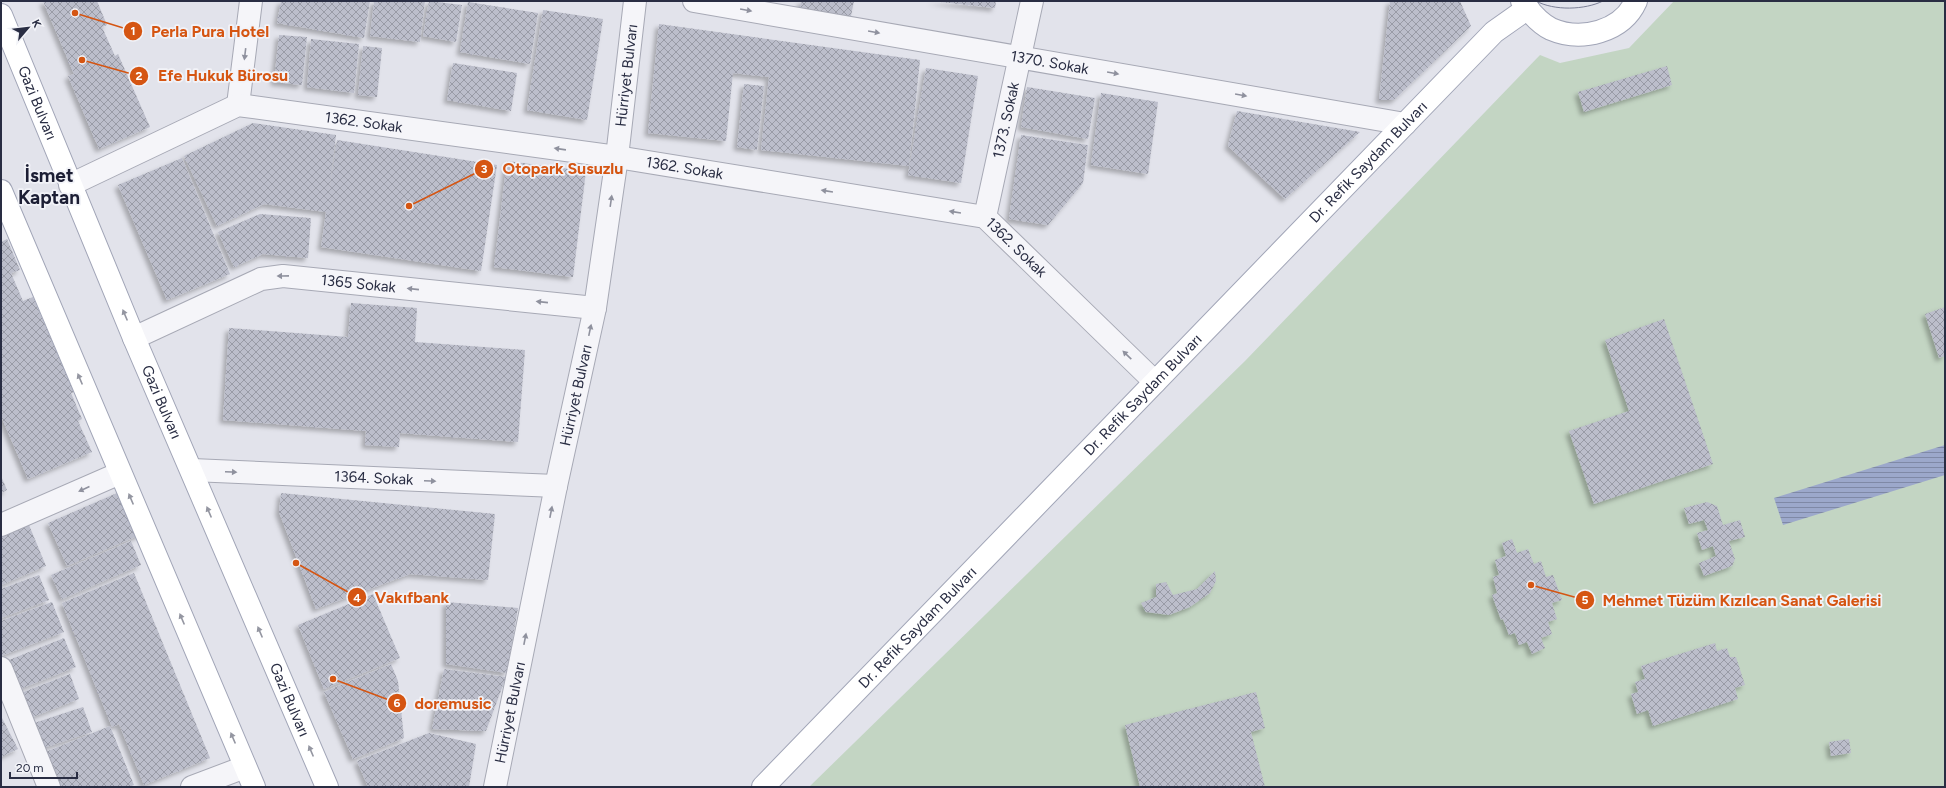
<svg xmlns="http://www.w3.org/2000/svg" width="1946" height="788" font-family="Figtree,sans-serif">
<defs>
<pattern id="water-rules" width="6" height="5" patternUnits="userSpaceOnUse"><rect width="6" height="5" fill="#9ca8cb"/><path d="M0 2.5h6" fill="none" stroke="#7f89a6"/></pattern>
<pattern id="building-cross-hatch" width="8" height="8" patternUnits="userSpaceOnUse"><rect width="8" height="8" fill="#bcbecb"/><path d="M0 0l8 8M0 8l8-8" fill="none" stroke="#999ba6"/></pattern>
<filter id="shadow"><feDropShadow dx="-3.5" dy="3.5" stdDeviation="2" flood-color="#0004"/></filter>
</defs>
<rect width="100%" height="100%" fill="#e2e3eb"/>
<!-- green -->
<path fill="#c3d5c3" d="M1674,1H1945V787H809L1245,361L1540,55L1560,63L1629,48Z"/>
<!-- water -->
<path fill="url(#water-rules)" d="M1945,445V475L1783,525L1774,498Z"/>
<!-- building -->
<g fill="url(#building-cross-hatch)" filter="url(#shadow)">
<path d="M43,1H97L107,25L102,27L115,56L118,54L150,127L99,149L68,76L74,74Z"/>
<path d="M281,1H370L364,38L277,23Z"/>
<path d="M374,1H425L420,42L370,36Z"/>
<path d="M429,1L462,5L456,42L423,36Z"/>
<path d="M801,1H854L850,21L799,12Z"/>
<path d="M931,1H996L995,8Z"/>
<path d="M1390,1H1460L1471,26L1394,100H1379Z"/>
<path d="M468,2L538,13L530,64L460,52Z"/>
<path d="M543,10L603,19L587,120L527,110Z"/>
<path d="M659,24L920,60L909,166L761,150L769,77L733,73L726,141L648,133Z"/>
<path d="M279,35L307,37L302,85L274,82Z"/>
<path d="M311,39L359,44L354,93L307,87Z"/>
<path d="M363,46L382,48L377,97L358,95Z"/>
<path d="M453,63L517,73L511,111L447,100Z"/>
<path d="M1667,66L1672,85L1584,112L1578,92Z"/>
<path d="M926,68L978,76L961,183L908,175Z"/>
<path d="M744,84L764,86L757,150L737,147Z"/>
<path d="M1027,87L1095,98L1088,139L1021,127Z"/>
<path d="M1101,93L1158,102L1148,174L1091,165Z"/>
<path d="M1237,111L1360,132L1285,199L1228,146Z"/>
<path d="M253,123L336,135L329,193L337,140L497,165L481,271L321,247L326,212L264,204L217,226L184,156Z"/>
<path d="M1021,135L1088,145L1083,183L1048,225L1009,219Z"/>
<path d="M182,158L230,274L167,300L118,185Z"/>
<path d="M507,161L586,171L573,277L494,267Z"/>
<path d="M260,214L311,218L308,258L263,254L234,267L218,232Z"/>
<path d="M7,239L20,270L11,273L23,301L33,297L74,392L71,393L82,419L78,421L92,452L28,479L1,416V242Z"/>
<path d="M351,303L417,308L415,342L525,350L518,442L400,433L399,447L365,445L366,431L223,420L229,328L348,337Z"/>
<path d="M1945,307V356L1939,358L1925,314Z"/>
<path d="M1664,319L1713,464L1594,504L1569,431L1629,411L1605,340Z"/>
<path d="M1,476L7,490L1,493Z"/>
<path d="M124,490L142,534L67,566L48,523Z"/>
<path d="M281,493L495,514L488,580L410,574L316,609L279,512Z"/>
<path d="M1707,502L1717,506L1723,525L1740,520L1745,537L1729,541L1735,559L1732,566L1704,576L1699,563L1716,556L1713,546L1702,550L1697,533L1708,530L1704,520L1689,524L1684,508Z"/>
<path d="M29,525L46,566L1,585V537Z"/>
<path d="M1512,539L1517,553L1528,549L1534,564L1541,561L1546,577L1553,575L1562,600L1552,603L1557,619L1548,622L1552,634L1541,638L1545,648L1532,654L1527,642L1519,645L1515,633L1509,635L1503,619L1501,620L1492,595L1497,593L1493,577L1499,575L1495,560L1506,556L1502,543Z"/>
<path d="M131,541L141,565L62,599L51,575Z"/>
<path d="M1215,571L1216,581L1210,593L1190,607L1169,615L1146,612L1141,603L1156,597V584L1166,582L1173,595L1197,589Z"/>
<path d="M134,573L210,758L144,785L119,724L112,727L62,603Z"/>
<path d="M39,575L49,600L1,618V589Z"/>
<path d="M373,594L400,658L324,689L298,625Z"/>
<path d="M52,602L64,632L1,656V621Z"/>
<path d="M446,602L518,608L507,673L446,664Z"/>
<path d="M64,638L76,667L20,689L9,660Z"/>
<path d="M1715,643L1717,651L1727,648L1730,657H1736L1745,685L1735,688L1738,699L1653,726L1648,710L1637,714L1631,694L1638,692L1635,682L1645,679L1641,666Z"/>
<path d="M391,664L398,681L404,738L353,759L324,692Z"/>
<path d="M444,669L506,677L486,731L432,729Z"/>
<path d="M70,674L79,699L30,718L21,693Z"/>
<path d="M1256,692L1265,728L1251,732L1265,787H1140L1125,725Z"/>
<path d="M83,707L92,732L40,749L31,724Z"/>
<path d="M2,718L18,749L1,757V719Z"/>
<path d="M110,726L134,785L129,787H57L43,753Z"/>
<path d="M429,733L476,744L469,787H368L357,761Z"/>
<path d="M1849,739L1851,753L1831,756L1829,742Z"/>
</g>
<g fill="none" stroke-linecap="round" stroke-linejoin="round">
<!-- minor casing -->
<g stroke="#a7a9b5" stroke-width="24">
<g id="minor">
<path id="s1" d="M694,1L1405,124"/>
<path d="M238,105L251,1"/>
<path id="s2" d="M70,185L238,105L617,157L985,217L1155,382"/>
<path id="s3" d="M985,217L1032,1"/>
<path id="s4" d="M134,338L261,279L283,276L595,308"/>
<path id="s5" d="M192,470L556,486"/>
<path d="M1,525L120,473"/>
<path d="M1,668L49,787"/>
<path d="M192,787L245,767"/>
<path id="s6" d="M495,787L556,486L595,308L617,157L635,1"/>
</g>
</g>
<!-- major casing -->
<g stroke="#a1a5b7" stroke-width="24">
<g id="major">
<path d="M1522,1C1529,11 1539,23 1551,29C1581,42 1622,32 1636,1"/>
<path id="s7" d="M1,15L134,338L327,787"/>
<path d="M1,191L254,787"/>
<path id="s8" d="M763,787L1494,32L1528,8"/>
</g>
</g>
<!-- minor -->
<use href="#minor" stroke="#f5f5f9" stroke-width="22"/>
<!-- major -->
<use href="#major" stroke="#fff" stroke-width="22"/>
<!-- tram -->
<path stroke="#7b7f95" stroke-width="1" d="M1536,1C1554,11 1585,10 1603,1"/>
</g>
<!-- one-way arrows -->
<defs><path id="oneway-solid" d="M-6-.8H1V-3.2L6.5 0L1 3.2V.8H-6Z"/></defs>
<g fill="#8f919e">
<use href="#oneway-solid" transform="translate(746 10) rotate(10)"/>
<use href="#oneway-solid" transform="translate(874 32) rotate(10)"/>
<use href="#oneway-solid" transform="translate(245 54) rotate(97)"/>
<use href="#oneway-solid" transform="translate(1113 73) rotate(10)"/>
<use href="#oneway-solid" transform="translate(1241 95) rotate(10)"/>
<use href="#oneway-solid" transform="translate(560 149) rotate(-172)"/>
<use href="#oneway-solid" transform="translate(827 191) rotate(-171)"/>
<use href="#oneway-solid" transform="translate(611 201) rotate(-82)"/>
<use href="#oneway-solid" transform="translate(955 212) rotate(-171)"/>
<use href="#oneway-solid" transform="translate(283 276) rotate(179)"/>
<use href="#oneway-solid" transform="translate(413 289) rotate(-174)"/>
<use href="#oneway-solid" transform="translate(542 302) rotate(-174)"/>
<use href="#oneway-solid" transform="translate(590 330) rotate(-78)"/>
<use href="#oneway-solid" transform="translate(1127 355) rotate(-136)"/>
<use href="#oneway-solid" transform="translate(231 472) rotate(3)"/>
<use href="#oneway-solid" transform="translate(430 481) rotate(3)"/>
<use href="#oneway-solid" transform="translate(84 489) rotate(156)"/>
<use href="#oneway-solid" transform="translate(551 512) rotate(-79)"/>
<use href="#oneway-solid" transform="translate(525 639) rotate(-79)"/>
</g>
<g fill="#9496a1">
<use href="#oneway-solid" transform="translate(125 315) rotate(-113)"/>
<use href="#oneway-solid" transform="translate(80 379) rotate(-113)"/>
<use href="#oneway-solid" transform="translate(131 499) rotate(-113)"/>
<use href="#oneway-solid" transform="translate(209 512) rotate(-113)"/>
<use href="#oneway-solid" transform="translate(182 619) rotate(-113)"/>
<use href="#oneway-solid" transform="translate(260 632) rotate(-113)"/>
<use href="#oneway-solid" transform="translate(233 738) rotate(-113)"/>
<use href="#oneway-solid" transform="translate(311 751) rotate(-113)"/>
</g>
<g text-anchor="middle" dominant-baseline="central" stroke-width="3.5" stroke-linejoin="round" paint-order="stroke">
<!-- street labels -->
<g font-size="15" fill="#292d43" stroke="#f2f3f8">
<text stroke="none"><textPath href="#s1" startOffset="361">1370. Sokak</textPath></text>
<text stroke="none"><textPath href="#s6" startOffset="724">Hürriyet Bulvarı</textPath></text>
<text stroke="none"><textPath href="#s7" startOffset="95">Gazi Bulvarı</textPath></text>
<text stroke="none"><textPath href="#s3" startOffset="99">1373. Sokak</textPath></text>
<text stroke="none"><textPath href="#s2" startOffset="313">1362. Sokak</textPath></text>
<text stroke="none"><textPath href="#s8" startOffset="870">Dr. Refik Saydam Bulvarı</textPath></text>
<text stroke="none"><textPath href="#s2" startOffset="637">1362. Sokak</textPath></text>
<text stroke="none"><textPath href="#s2" startOffset="985">1362. Sokak</textPath></text>
<text stroke="none"><textPath href="#s4" startOffset="238">1365 Sokak</textPath></text>
<text stroke="none"><textPath href="#s8" startOffset="546">Dr. Refik Saydam Bulvarı</textPath></text>
<text stroke="none"><textPath href="#s6" startOffset="400">Hürriyet Bulvarı</textPath></text>
<text stroke="none"><textPath href="#s7" startOffset="419">Gazi Bulvarı</textPath></text>
<text stroke="none"><textPath href="#s5" startOffset="182">1364. Sokak</textPath></text>
<text stroke="none"><textPath href="#s8" startOffset="222">Dr. Refik Saydam Bulvarı</textPath></text>
<text stroke="none"><textPath href="#s7" startOffset="743">Gazi Bulvarı</textPath></text>
<text stroke="none"><textPath href="#s6" startOffset="76">Hürriyet Bulvarı</textPath></text>
</g>
<!-- district labels -->
<g font-size="19" font-weight="bold" fill="#1c1e34" stroke="#f2f3f8">
<text x="49" y="175">İsmet<tspan x="49" dy="22">Kaptan</tspan></text>
</g>
</g>
<!-- callouts -->
<path fill="none" stroke="#d55512" stroke-width="1.5" d="M75 13L133 31M82 60L139 76M409 206L484 169M296 563L357 597M1531 585L1585 600M333 679L397 703"/>
<g fill="#d55512" stroke="#f2f3f8" stroke-width="1.5">
<circle cx="75" cy="13" r="4"/>
<circle cx="82" cy="60" r="4"/>
<circle cx="409" cy="206" r="4"/>
<circle cx="296" cy="563" r="4"/>
<circle cx="1531" cy="585" r="4"/>
<circle cx="333" cy="679" r="4"/>
<circle cx="133" cy="31" r="10"/>
<circle cx="139" cy="76" r="10"/>
<circle cx="484" cy="169" r="10"/>
<circle cx="357" cy="597" r="10"/>
<circle cx="1585" cy="600" r="10"/>
<circle cx="397" cy="703" r="10"/>
</g>
<g font-size="12" text-anchor="middle" font-weight="bold" fill="#fff">
<text x="133" y="35">1</text>
<text x="139" y="80">2</text>
<text x="484" y="173">3</text>
<text x="357" y="602">4</text>
<text x="1585" y="604">5</text>
<text x="397" y="707">6</text>
</g>
<g font-size="16" text-anchor="middle" font-weight="bold" fill="#d55512" stroke="#f2f3f8" stroke-width="3.5" stroke-linejoin="round" paint-order="stroke">
<text x="210" y="37">Perla Pura Hotel</text>
<text x="223" y="81">Efe Hukuk Bürosu</text>
<text x="563" y="174">Otopark Susuzlu</text>
<text x="412" y="603">Vakıfbank</text>
<text x="1742" y="606">Mehmet Tüzüm Kızılcan Sanat Galerisi</text>
<text x="453" y="709">doremusic</text>
</g>
<!-- border -->
<rect width="1946" height="788" fill="none" stroke="#292d43" stroke-width="4"/>
<!-- north arrow -->
<g transform="translate(28 28) rotate(62)" stroke="#f2f3f8" stroke-width="3" paint-order="stroke">
<path d="M0-3L7 15L0 10L-7 15Z" fill="#292d43"/>
<text y="-6" font-size="11" font-weight="bold" text-anchor="middle" fill="#292d43">K</text>
</g>
<!-- scale -->
<path d="M10 772v6h67v-6" fill="none" stroke="#292d43" stroke-width="2"/>
<text x="16" y="772" font-size="12" fill="#292d43" stroke="#f2f3f8" stroke-width="3" paint-order="stroke">20 m</text>
</svg>
